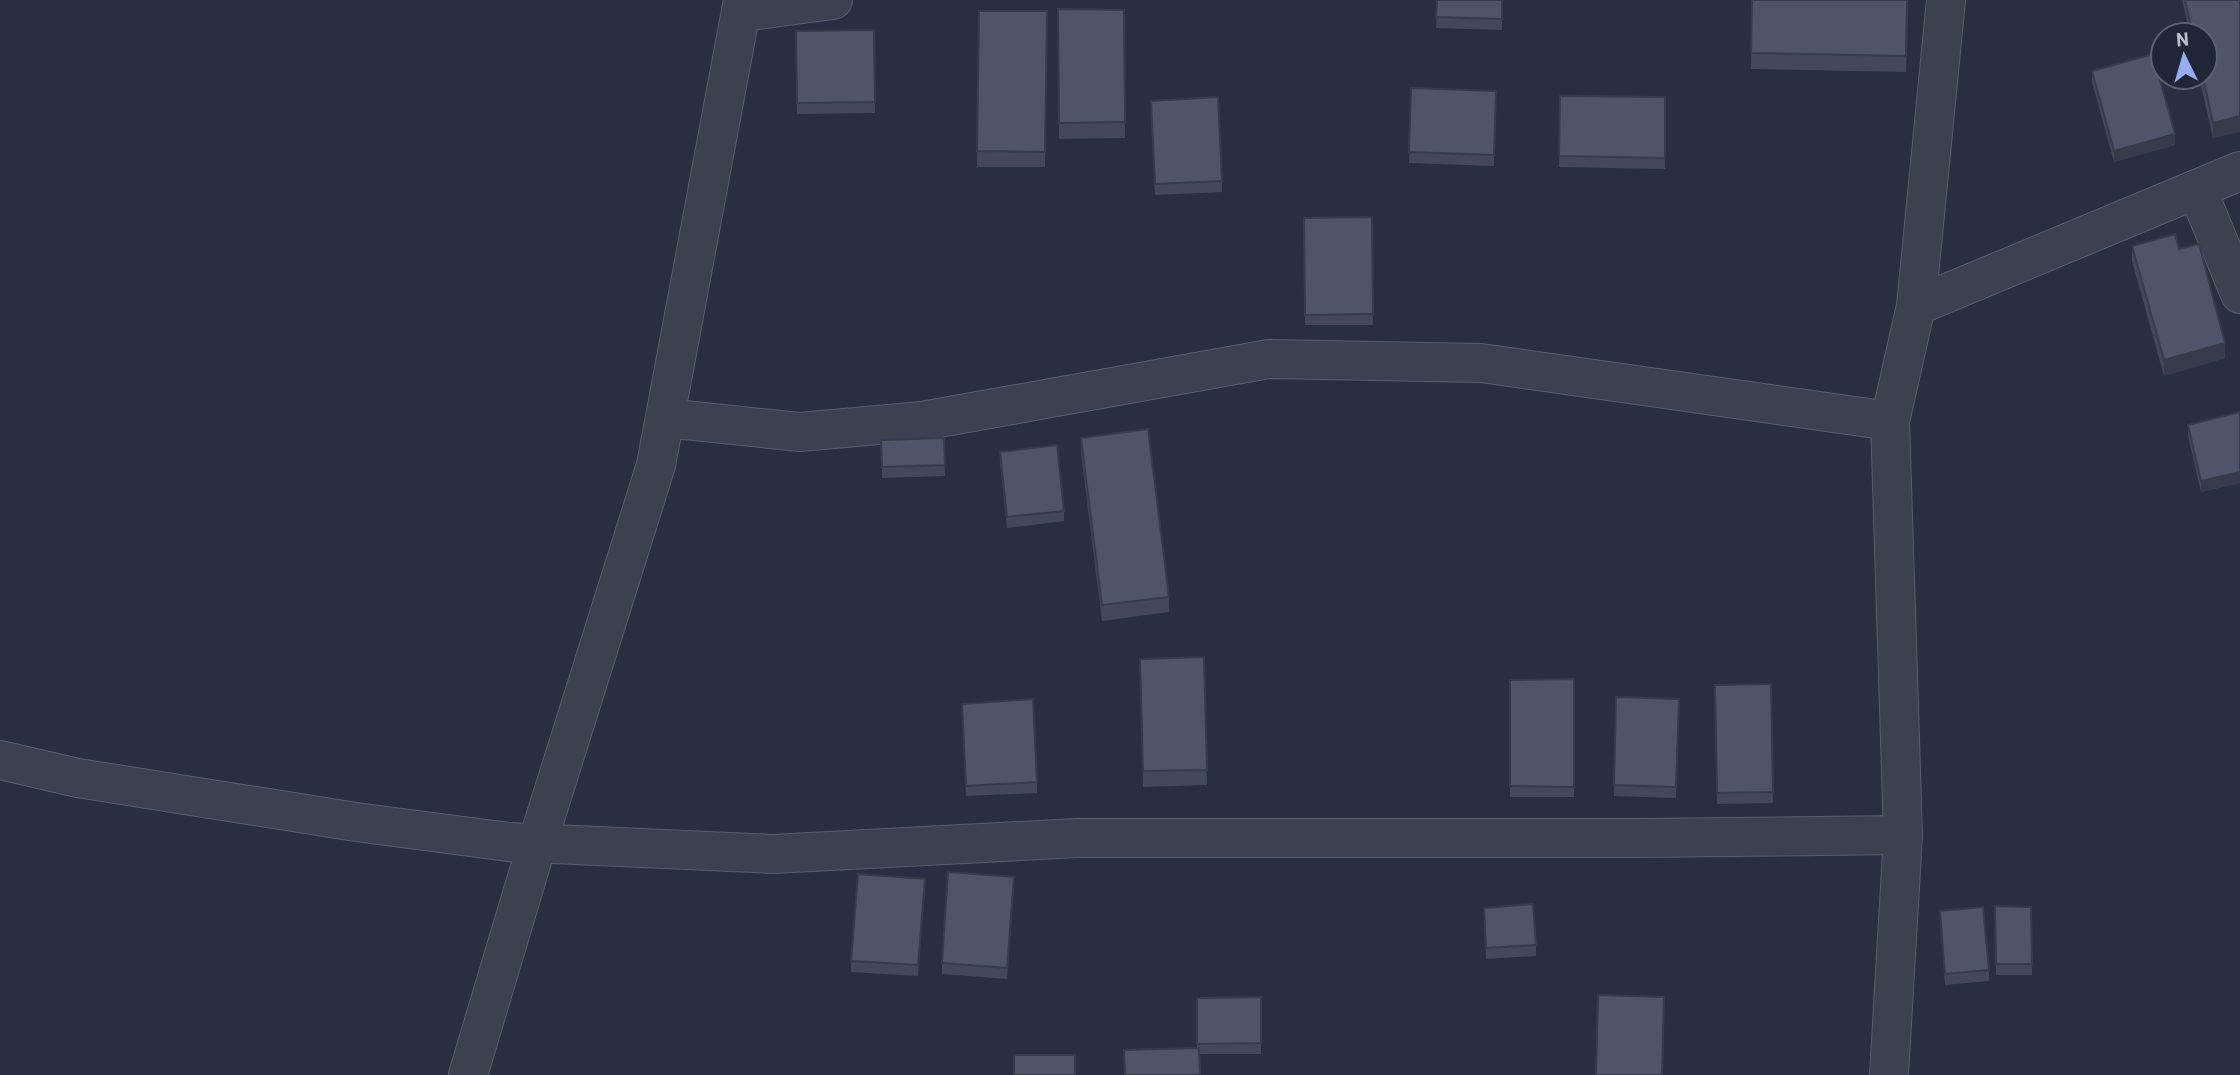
<svg xmlns="http://www.w3.org/2000/svg" width="2240" height="1075" font-family="Barlow,sans-serif">
<rect width="100%" height="100%" fill="#282f40"/>
<g fill="none" stroke-linecap="round" stroke-linejoin="round">
<!-- minor casing -->
<g stroke="#595f6d" stroke-width="40">
<g id="minor">
<path d="M741,12L833,0"/>
<path d="M2197,189L2240,294"/>
<path d="M1916,306L2240,171"/>
<path d="M665,418L800,432L922,421L1269,359L1481,363L1890,421"/>
<path d="M0,760L78,778L356,822L508,842L773,854L1077,838H1640L1903,835"/>
<path d="M468,1075L537,844L656,465L743,0"/>
<path d="M1889,1075L1903,835L1890,421L1916,306L1946,0"/>
</g>
</g>
<!-- minor -->
<use href="#minor" stroke="#3c4150" stroke-width="38"/>
</g>
<!-- wall -->
<g fill="#43495a">
<path d="M1437,0H1503L1502,30L1436,28Z"/>
<path d="M1752,0H1908L1906,72L1751,69Z"/>
<path d="M2182,0H2240L2213,138L2199,77H2205V35H2190Z"/>
<path d="M1058,9L1124,10L1125,138L1059,139Z"/>
<path d="M979,11H1047L1045,167H977Z"/>
<path d="M874,30L875,113L797,114L796,31Z"/>
<path d="M2092,71L2175,145L2114,162L2092,82Z"/>
<path d="M1411,88L1496,91L1494,166L1409,163Z"/>
<path d="M1560,96L1665,97V169L1559,167Z"/>
<path d="M1151,112L1222,181V192L1155,195Z"/>
<path d="M1372,217L1373,325H1305L1304,218Z"/>
<path d="M2132,246L2179,249L2225,358L2164,376L2132,261Z"/>
<path d="M2240,412V483L2201,492L2188,436V425Z"/>
<path d="M944,438L945,476L882,478L881,440Z"/>
<path d="M1081,438L1169,597V612L1102,621L1081,453Z"/>
<path d="M1000,452L1064,511V521L1007,528L1000,462Z"/>
<path d="M1204,657L1207,785L1143,787L1140,659Z"/>
<path d="M1574,679V797H1510V680Z"/>
<path d="M1771,684L1773,803L1717,804L1715,685Z"/>
<path d="M1616,697L1679,699L1676,798L1614,796Z"/>
<path d="M962,704L1037,782V793L966,796Z"/>
<path d="M1014,888L1007,979L942,974V963Z"/>
<path d="M925,889L918,976L851,972V961Z"/>
<path d="M1995,906L2031,907L2032,975H1996Z"/>
<path d="M1484,908L1536,945V956L1486,959Z"/>
<path d="M1940,911L1989,970V981L1945,985Z"/>
<path d="M1261,997V1054H1200L1197,1048V998Z"/>
</g>
<!-- shaded-wall -->
<g fill="#373c4a">
<path d="M2240,116V132L2213,138V123Z"/>
<path d="M2175,134V145L2114,162V151Z"/>
<path d="M2225,343V358L2164,376V360Z"/>
<path d="M2240,472V483L2201,492V481Z"/>
<path d="M1014,877V888L1007,979V968Z"/>
<path d="M925,879V889L918,976V965Z"/>
</g>
<!-- building -->
<g fill="#4e5569" stroke="#373c4a" stroke-width="2">
<path d="M1437,0H1502V19L1436,17Z"/>
<path d="M1752,0H1907L1906,56L1751,53Z"/>
<path d="M2185,0H2240V116L2213,123L2203,77H2205V35H2193Z"/>
<path d="M1058,9L1124,10L1125,122L1059,123Z"/>
<path d="M979,11H1047L1045,152L977,151Z"/>
<path d="M874,30L875,102L797,103L796,31Z"/>
<path d="M2153,54L2175,134L2114,151L2092,71Z"/>
<path d="M1411,88L1496,91L1494,155L1409,152Z"/>
<path d="M1560,96L1665,97V158L1559,156Z"/>
<path d="M1218,97L1222,181L1155,184L1151,101Z"/>
<path d="M1372,217L1373,314L1305,315L1304,218Z"/>
<path d="M2175,234L2179,249L2199,244L2225,343L2164,360L2132,246Z"/>
<path d="M2240,412V472L2201,481L2188,425Z"/>
<path d="M1148,429L1169,597L1102,605L1081,438Z"/>
<path d="M944,438L945,465L882,467L881,440Z"/>
<path d="M1057,445L1064,511L1007,517L1000,452Z"/>
<path d="M1204,657L1207,770L1143,771L1140,659Z"/>
<path d="M1574,679V787L1510,786V680Z"/>
<path d="M1771,684L1773,792L1717,793L1715,685Z"/>
<path d="M1616,697L1679,699L1676,787L1614,785Z"/>
<path d="M1033,699L1037,782L966,786L962,704Z"/>
<path d="M948,872L1014,877L1007,968L942,963Z"/>
<path d="M858,874L925,879L918,965L851,961Z"/>
<path d="M1533,904L1536,945L1486,948L1484,908Z"/>
<path d="M1995,906L2031,907L2032,964H1996Z"/>
<path d="M1983,907L1989,970L1945,974L1940,911Z"/>
<path d="M1598,995L1664,997L1662,1075H1596Z"/>
<path d="M1261,997V1043L1197,1044V998Z"/>
<path d="M1199,1048L1200,1075H1125L1124,1050Z"/>
<rect x="1014" y="1055" width="61" height="20"/>
</g>
<!-- north arrow -->
<g transform="translate(2184 56) rotate(355)"><circle r="33" fill="#202635" stroke="#5d6271" stroke-width="2"/>
<path d="M0-5L12 26L0 18L-12 26Z" fill="#96adf2"/>
<text y="-10" font-size="19" font-weight="bold" text-anchor="middle" fill="#b8bdca">N</text>
</g>
</svg>
